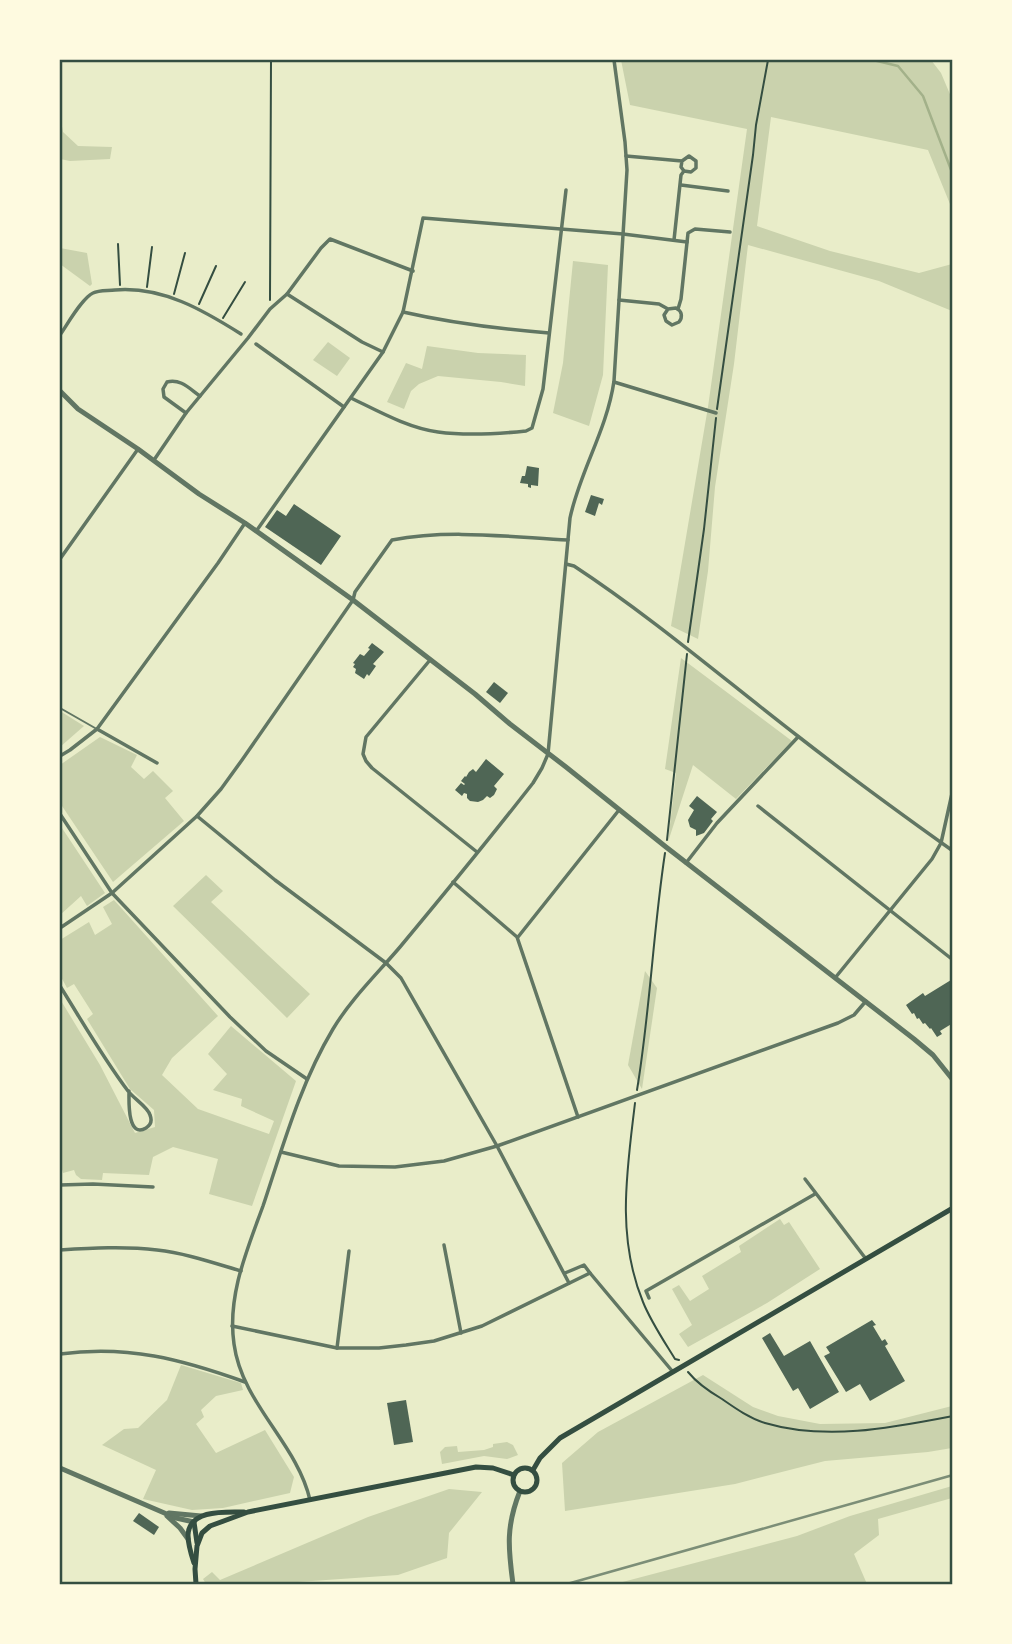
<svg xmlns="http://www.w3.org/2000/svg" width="1012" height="1644" font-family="'PT Serif',serif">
<rect width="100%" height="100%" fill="#e9edc9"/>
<!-- green -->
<g fill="#cad2ad">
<path d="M621,60H931L941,73L952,99V209L928,150L771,117L757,226L830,251L919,273L952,264V311L879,281L748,245L734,364L715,487L708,571L698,639L671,626L708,407L747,129L630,105Z"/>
<path d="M60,115L63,132L78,146L112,147L110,159L70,161L60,159Z"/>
<path d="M60,248L87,253L92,284L90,286L60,264Z"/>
<path d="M573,261L608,265L603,375L589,426L553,413L563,363Z"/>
<path d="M328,342L350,358L337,376L313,360Z"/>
<path d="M427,346L478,353L526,355L525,386L501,382L438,376L419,384L411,391L404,409L387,402L406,363L422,369Z"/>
<path d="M681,658L792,741L736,799L693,765L668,842L676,773L665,769Z"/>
<path d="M60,711L84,726L60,747Z"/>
<path d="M100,737L137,755L131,767L144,779L153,771L173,791L165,798L184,821L113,882L60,803V765Z"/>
<path d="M60,825L105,893L87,906L81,896L60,915Z"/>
<path d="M206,875L223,891L211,902L310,994L287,1018L173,906Z"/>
<path d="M114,900L218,1016L172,1058L162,1075L198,1109L269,1134L274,1121L241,1106L242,1099L213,1090L227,1074L208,1054L231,1026L296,1081L252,1206L209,1194L218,1159L173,1147L153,1157L149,1175L103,1173L102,1180L81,1179L76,1175L74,1170L63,1173L60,1162V999L100,1065L135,1133L155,1127L154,1110L130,1089L87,1019L93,1014L74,984L67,988L60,975V940L89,922L95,935L112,924L103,907Z"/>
<path d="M645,971L657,988L642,1089L628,1065Z"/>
<path d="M780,1219L784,1225L789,1222L820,1269L767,1303L688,1347L679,1334L692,1325L672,1289L679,1285L690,1301L709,1289L702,1276L741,1252L739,1246Z"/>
<path d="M181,1365L241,1383L243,1390L216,1396L201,1410L204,1417L196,1424L216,1453L265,1430L294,1477L290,1493L223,1508L192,1510L143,1499L156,1470L102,1445L124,1429L138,1428L167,1400Z"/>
<path d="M703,1375L753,1407L778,1416L820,1424L885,1423L952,1406V1448L928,1452L825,1461L735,1484L565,1511L562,1463L598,1432Z"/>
<path d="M507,1442L513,1445L518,1455L507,1459L484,1456L442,1464L440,1452L445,1447L457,1446L458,1452L484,1450L493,1447V1444Z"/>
<path d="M952,1486V1498L878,1519L879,1535L854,1554L867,1584H615L797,1536L850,1516Z"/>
<path d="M449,1489L482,1492L449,1533L447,1558L398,1575L269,1584H206L203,1579L212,1572L220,1580L368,1517Z"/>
</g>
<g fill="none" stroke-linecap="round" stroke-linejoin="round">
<!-- stream -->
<path stroke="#a3b18a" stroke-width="2.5" d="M873,60L898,66L923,96L953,175"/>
</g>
<!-- building -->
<g fill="#4f6655">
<path d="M527,466L539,468L538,486L531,485V488L528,487V484L520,483L522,476H525Z"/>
<path d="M591,495L604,499L602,505L599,503L595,516L585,512Z"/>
<path d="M294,504L341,536L321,565L265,527L277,510L286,516Z"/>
<path d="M372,643L384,652L373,664L376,666L369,676L367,674L364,679L355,673L356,669L353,667L355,664L353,663L360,654L364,656L370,649L368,648Z"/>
<path d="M494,682L508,693L500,703L486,692Z"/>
<path d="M486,759L504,774L494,786L497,789L494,795L490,798L487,796L483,800L478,802L470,801L467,798V794L464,793L462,796L455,790L461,783L464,785L465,784L461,781L465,776L466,777L469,772L473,769L476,772Z"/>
<path d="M697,796L717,812L711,819L713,821L704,833L696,836V830L690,827L688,820L694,810L689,806Z"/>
<path d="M951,980L953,982V1023L940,1031L942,1034L937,1037L931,1028L930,1029L925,1023L923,1024L919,1018L917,1019L914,1013L912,1014L906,1005L923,993L925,996Z"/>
<path d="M872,1320L876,1325L873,1326L882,1341L885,1339L888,1344L885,1346L905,1381L870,1401L860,1384L846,1392L824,1356L830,1353L826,1347Z"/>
<path d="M770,1333L784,1356L810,1341L839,1392L810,1409L798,1388L793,1391L762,1338Z"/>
<path d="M406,1400L413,1442L394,1445L387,1403Z"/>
<path d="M139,1513L159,1527L154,1535L133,1521Z"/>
</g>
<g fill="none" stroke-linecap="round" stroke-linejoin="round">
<!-- path -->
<g stroke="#344e41" stroke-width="2">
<path d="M118,244L120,285"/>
<path d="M147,287L152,247"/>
<path d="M174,294L185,253"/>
<path d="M270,300L271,60"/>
<path d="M199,304L216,266"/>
<path d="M223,318L245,282"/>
<path d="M717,409L753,155L756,125L768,60"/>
<path d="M688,642L704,529L716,418"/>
<path d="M667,840L687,654"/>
<path d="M637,1090C650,1012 653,932 665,853"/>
<path d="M635,1103C627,1171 616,1236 643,1302C651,1322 664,1341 675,1359L679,1360"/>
<path d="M688,1372C697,1383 710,1392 722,1399C735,1408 749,1418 765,1423C826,1441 891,1428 953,1416"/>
</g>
<!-- service -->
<path stroke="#617663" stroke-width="2" d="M60,708L95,728"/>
<!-- minor -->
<g stroke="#617663" stroke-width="3.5">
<path d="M626,156L682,161L689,156L696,161V168L691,172L684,171L681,167L682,161"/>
<path d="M681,185L728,191"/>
<path d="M674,240L681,175L684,171"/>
<path d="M287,294L362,342L383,352"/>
<path d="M619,300L659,304L668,309L676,308C682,311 683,317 679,322L672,325L666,321L664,315L668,309"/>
<path d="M678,309L681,299L688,233L695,229L730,232"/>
<path d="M403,312C451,323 500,329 549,333"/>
<path d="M60,335C67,325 82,298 93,293C99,290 108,291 115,290C162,286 203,310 241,334"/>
<path d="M256,344L344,407"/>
<path d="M614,382L716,413"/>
<path d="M351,398C378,411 408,428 438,432C467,436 497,434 526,431L532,428L543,389L566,190"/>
<path d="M186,413L164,397L163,389L167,382C180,378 190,389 200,396"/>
<path d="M154,460L186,413L248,338L270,309L287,294L321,248L330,239L413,271"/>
<path d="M257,530L383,352L403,312L423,218L623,234L687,242"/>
<path d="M60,559L138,449"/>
<path d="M566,564L574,566C653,618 725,680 799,737C849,776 901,814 953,851"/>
<path d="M430,660L366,737L363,754L366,761L372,768L477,852"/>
<path d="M97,729L157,763"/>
<path d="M60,756L70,750L97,729L218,563L245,523"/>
<path d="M758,806L953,960"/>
<path d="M60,814L112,893L230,1017L266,1051L307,1079"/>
<path d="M197,816L275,880L386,963L401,978L497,1146L569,1283"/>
<path d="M686,863L717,823L798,737"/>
<path d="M453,882L517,937L578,1117"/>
<path d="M60,928L112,893L197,816L221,789L242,760L353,600L355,592L392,540C449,529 510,537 568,540"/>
<path d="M518,937L619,810"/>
<path d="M835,978L932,859L941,843L953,789"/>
<path d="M60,986C82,1021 103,1058 128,1091C134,1099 148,1107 150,1115C152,1120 151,1125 146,1128C127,1139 129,1100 129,1091"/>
<path d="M281,1152L339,1166L395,1167L444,1161L497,1146L838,1023L854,1015L866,1001"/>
<path d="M805,1179L866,1259"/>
<path d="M60,1185L93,1184L153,1187"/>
<path d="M444,1245L461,1333"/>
<path d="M60,1250C91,1248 125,1246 157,1250C185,1253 214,1263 241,1271"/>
<path d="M590,1273L673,1372"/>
<path d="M649,1298L646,1291L815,1194"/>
<path d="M232,1326L337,1348H379L406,1345L434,1341L482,1326L590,1273L584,1265L565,1273"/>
<path d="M337,1348L349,1251"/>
<path d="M60,1354C128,1345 181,1359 245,1382"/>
<path d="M310,1500C297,1443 242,1404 234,1344C227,1296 247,1250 263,1206C283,1146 300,1084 333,1029C351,999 377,974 400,947C445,893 490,838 533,783L542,768L548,754L570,518C580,471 607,430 614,381L627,170L625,142L614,60"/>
</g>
<!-- tertiary -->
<g stroke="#617663" stroke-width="5">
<path d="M60,391L78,409L138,449L199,494L245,523L353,600L475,694L510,724L566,767L666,847L914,1039L933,1055L953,1080"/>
<path d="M60,1468L176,1518L194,1522"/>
<path d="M169,1513L201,1516"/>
<path d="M167,1516L180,1528L188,1539"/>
<path d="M513,1584C508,1547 506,1526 520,1491"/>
</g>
<!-- secondary -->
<g stroke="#344e41" stroke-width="5">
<circle cx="525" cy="1480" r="12"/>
<path d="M533,1470L540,1458L560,1438L953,1208"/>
<path d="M194,1522L197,1543"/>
<path d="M194,1563C191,1554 188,1544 188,1535C189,1509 226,1512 244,1512"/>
<path d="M196,1584L195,1569L197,1546L202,1533L210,1526L248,1512L476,1467L493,1468L514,1475"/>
</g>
<!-- rail -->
<path stroke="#7c8e77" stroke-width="2.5" d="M567,1584L953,1475"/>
</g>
<!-- border -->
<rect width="1012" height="1644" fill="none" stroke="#fefae0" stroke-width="122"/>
<rect x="61" y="61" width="890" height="1522" fill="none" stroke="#344e41" stroke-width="2.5"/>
</svg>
